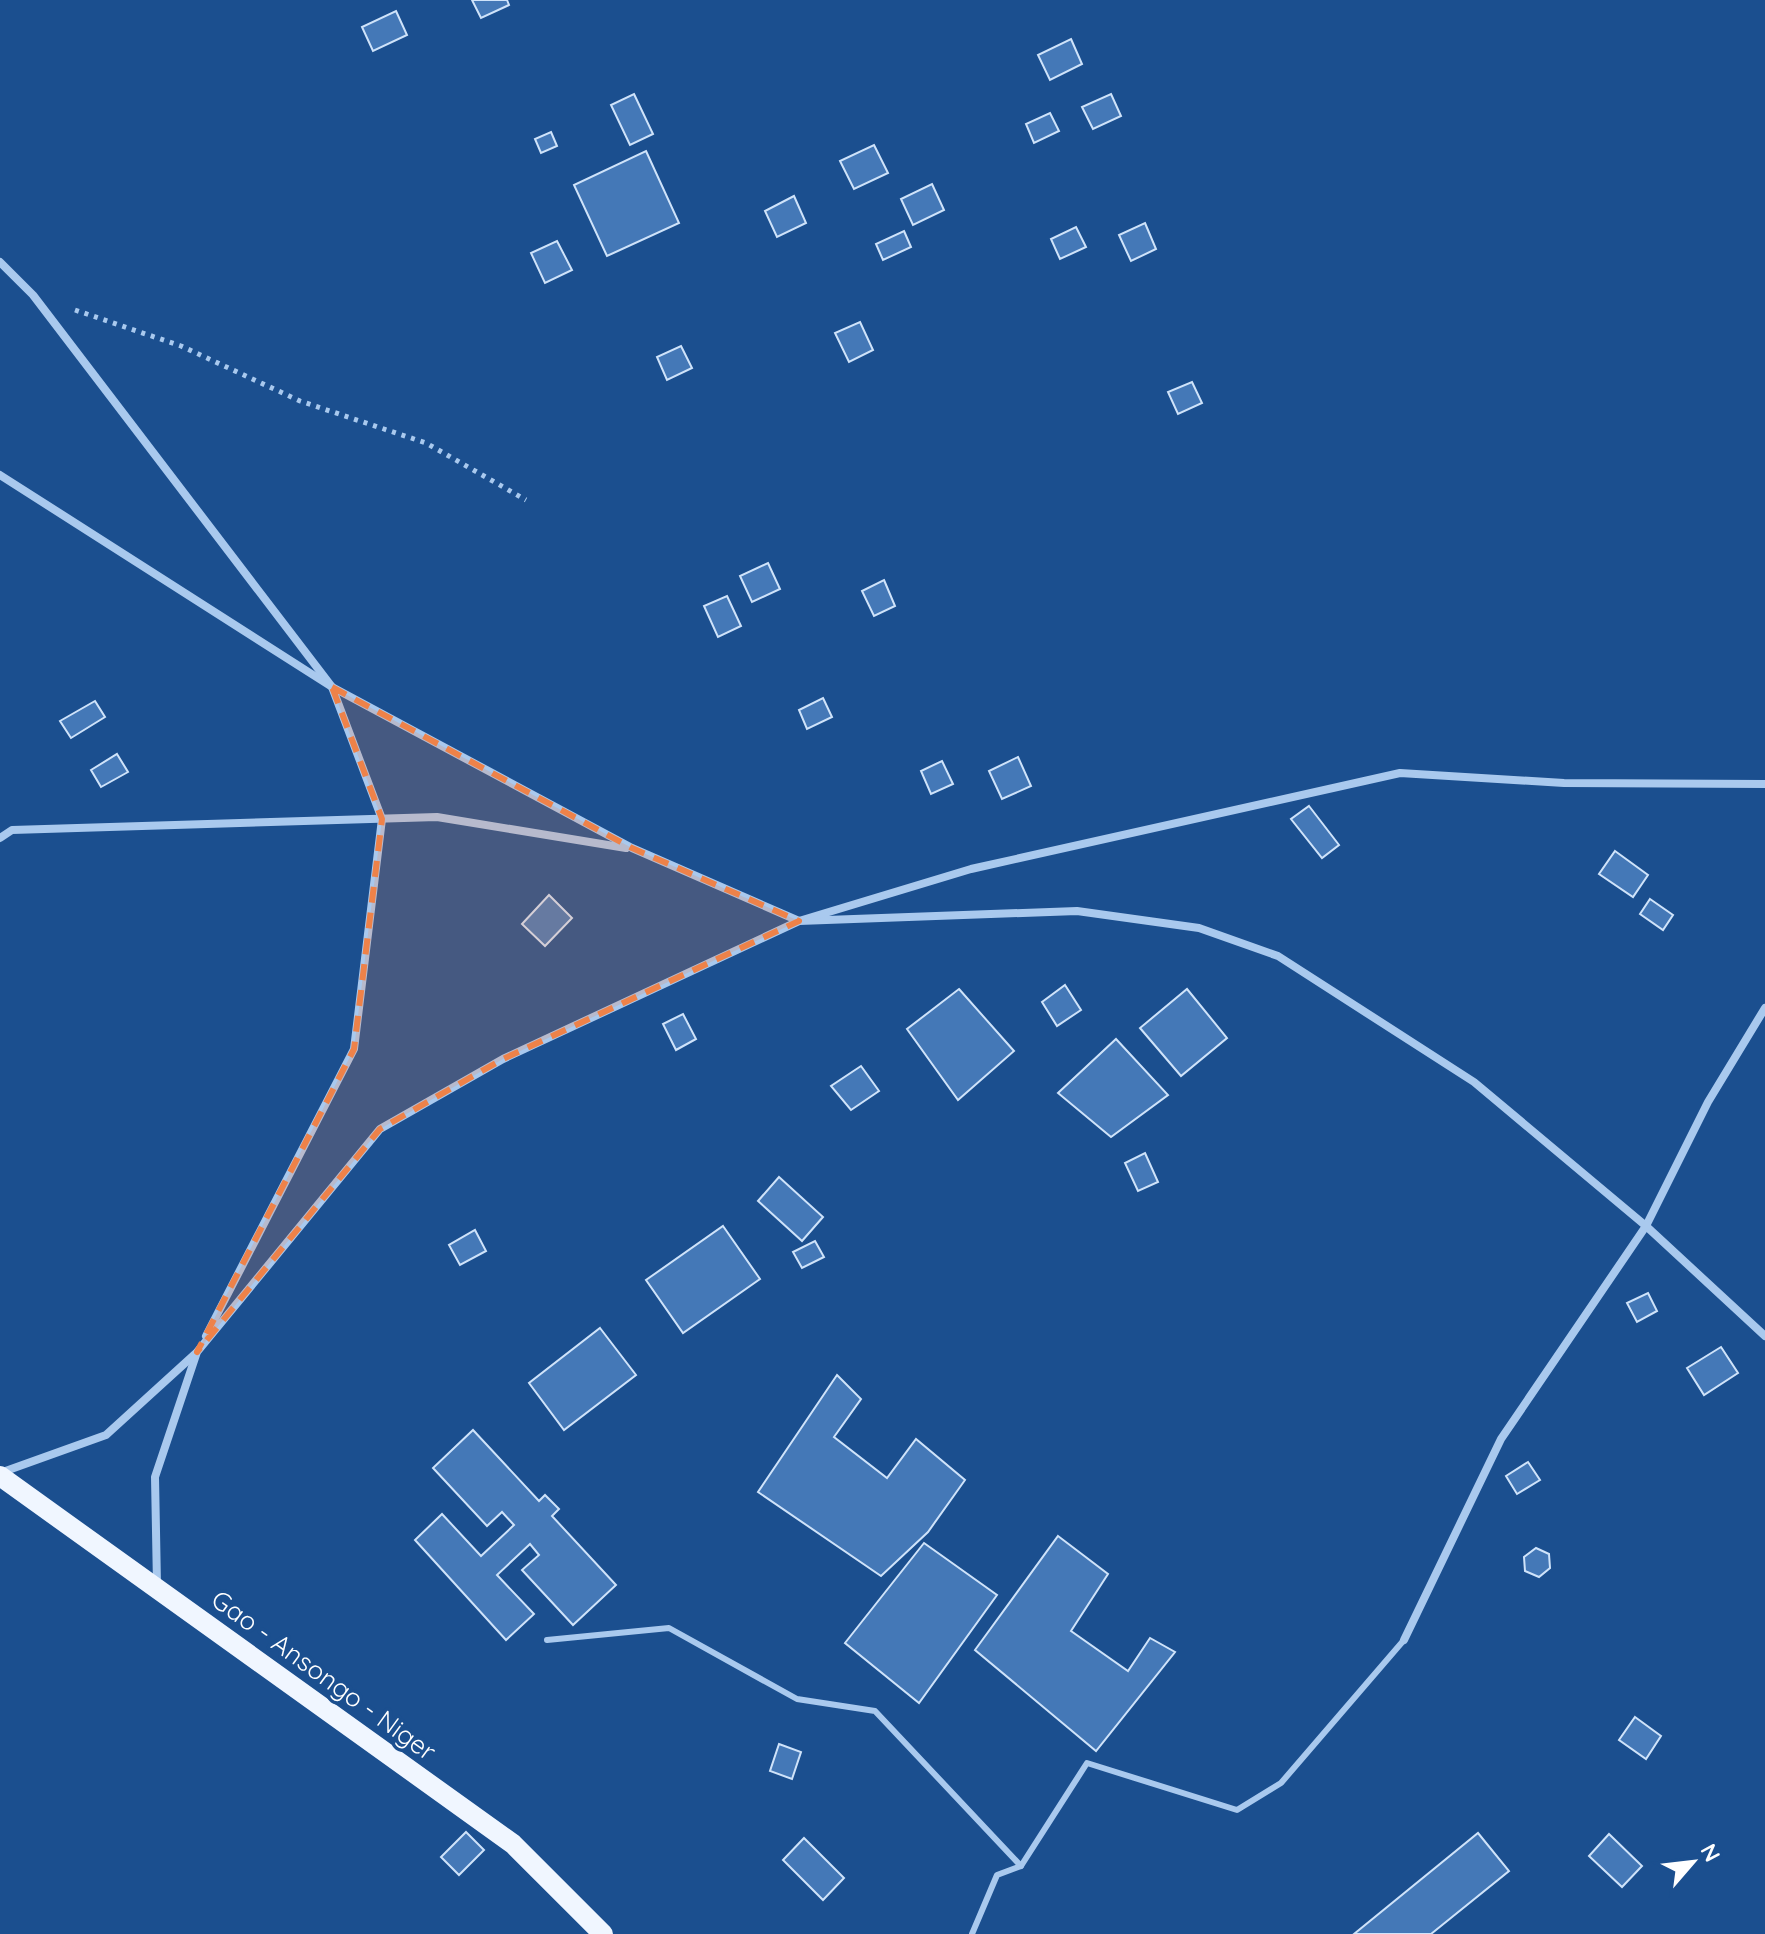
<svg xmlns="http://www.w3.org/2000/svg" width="1765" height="1934" font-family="Quicksand,sans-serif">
<rect width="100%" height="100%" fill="#1b4f8f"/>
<!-- building -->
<g fill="#4478b7" stroke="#cfe3fa" stroke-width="2">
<path d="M472,0H507L509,5L481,18Z"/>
<path d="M396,11L407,35L373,51L362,27Z"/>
<path d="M1071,39L1082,64L1050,80L1038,55Z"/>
<path d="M634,94L653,134L630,145L611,105Z"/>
<path d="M1111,94L1121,116L1093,129L1082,107Z"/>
<path d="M1050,113L1059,131L1034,143L1026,124Z"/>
<path d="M551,132L557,146L541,153L535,139Z"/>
<path d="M874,145L888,173L854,189L840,161Z"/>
<path d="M646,151L679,223L607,256L574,185Z"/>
<path d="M932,184L944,210L913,225L901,199Z"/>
<path d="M794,196L806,223L777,237L765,211Z"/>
<path d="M1145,223L1156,249L1131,261L1119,235Z"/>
<path d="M1076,227L1086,247L1060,259L1051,239Z"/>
<path d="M904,231L911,247L883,260L876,244Z"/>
<path d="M557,241L572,270L545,283L531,253Z"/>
<path d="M860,322L873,350L849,362L835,333Z"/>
<path d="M681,346L692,368L667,380L657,357Z"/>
<path d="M1192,382L1202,403L1178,414L1168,392Z"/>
<path d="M768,563L780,589L752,602L740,576Z"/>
<path d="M884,580L895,606L874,616L862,591Z"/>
<path d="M727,596L741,626L718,637L704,606Z"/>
<path d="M823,698L832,717L807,729L799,710Z"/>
<path d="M95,701L105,717L71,738L60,721Z"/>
<path d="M117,754L128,772L101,787L91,770Z"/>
<path d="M1018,757L1031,786L1002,799L989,771Z"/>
<path d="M942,761L953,784L931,794L921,771Z"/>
<path d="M1309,806L1339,845L1322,858L1291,819Z"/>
<path d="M1615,851L1648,875L1633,897L1599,874Z"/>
<path d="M549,895L572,918L545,946L522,924Z"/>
<path d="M1650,899L1673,915L1663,930L1640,914Z"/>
<path d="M1065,985L1081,1010L1057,1026L1042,1002Z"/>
<path d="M959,989L1014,1051L958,1100L907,1029Z"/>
<path d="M1187,989L1227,1038L1181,1076L1140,1028Z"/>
<path d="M683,1014L696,1039L676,1050L663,1024Z"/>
<path d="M1116,1039L1168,1095L1111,1137L1058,1093Z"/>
<path d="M861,1066L879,1091L851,1110L831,1086Z"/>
<path d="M1145,1153L1158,1182L1138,1191L1125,1163Z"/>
<path d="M779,1177L823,1217L802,1241L758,1201Z"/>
<path d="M723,1226L760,1279L683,1333L646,1280Z"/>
<path d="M475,1230L486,1251L460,1265L449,1245Z"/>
<path d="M815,1241L824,1257L802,1268L793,1252Z"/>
<path d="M1648,1293L1657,1311L1637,1322L1627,1303Z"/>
<path d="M600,1328L636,1375L564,1430L529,1383Z"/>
<path d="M1721,1347L1738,1373L1704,1395L1687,1368Z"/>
<path d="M837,1375L861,1399L834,1437L887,1478L916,1439L965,1480L928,1532L881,1576L758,1492Z"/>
<path d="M473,1430L539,1501L545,1495L559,1509L552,1516L616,1585L573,1625L522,1570L539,1555L530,1544L497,1575L534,1614L506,1640L415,1540L442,1514L481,1556L514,1525L502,1512L487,1526L433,1468Z"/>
<path d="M1528,1462L1540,1480L1517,1494L1506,1476Z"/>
<path d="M1058,1536L1108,1574L1071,1631L1128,1671L1150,1638L1175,1652L1096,1751L975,1650Z"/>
<path d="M924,1543L997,1595L919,1703L845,1643Z"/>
<path d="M1536,1548L1549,1554L1550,1568L1539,1577L1525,1571L1524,1557Z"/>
<path d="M1635,1717L1661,1736L1646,1759L1619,1740Z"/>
<path d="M779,1744L801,1752L792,1779L770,1771Z"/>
<path d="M466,1832L484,1850L459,1875L441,1857Z"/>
<path d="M1478,1833L1509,1871L1431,1934H1354Z"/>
<path d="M1609,1834L1642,1866L1622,1887L1589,1856Z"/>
<path d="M804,1838L844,1878L823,1900L783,1860Z"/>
</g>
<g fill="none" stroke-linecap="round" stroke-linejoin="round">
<!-- path -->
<path stroke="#a9c9ee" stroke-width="5" stroke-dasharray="4 6" stroke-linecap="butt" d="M75,310L181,346L300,401L426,443L526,500"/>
<!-- service -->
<g stroke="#a9c9ee" stroke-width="6">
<path d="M547,1640L669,1628L797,1699L875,1711L1021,1866"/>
<path d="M972,1934L997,1875L1021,1866L1087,1763L1237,1810L1281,1783L1404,1640"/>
</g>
<!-- minor -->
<g stroke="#a9c9ee" stroke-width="8">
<path d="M0,262L33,295L332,687L382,819L354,1049L206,1336"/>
<path d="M0,475L332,687L632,848L799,921L1077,911L1199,928L1278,956L1474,1082L1646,1226L1765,1336"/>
<path d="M0,838L12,830L437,817L626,848"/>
<path d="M0,1473L106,1435L195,1354"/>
<path d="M157,1585L155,1477L197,1352L380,1129L503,1059L799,921L971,869L1400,773L1564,783L1765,784"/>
<path d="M1404,1640L1501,1439L1646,1226L1708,1102L1765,1008"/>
</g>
<!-- primary -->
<path stroke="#f0f6ff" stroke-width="20" d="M0,1476L513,1844L603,1934"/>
</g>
<!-- marked area -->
<path fill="#ee8249" fill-opacity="0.2" stroke="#ee8249" stroke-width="6" stroke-dasharray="16 10" stroke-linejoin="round" d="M332,687L632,848L799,921L503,1059L380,1129L197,1352L354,1049L382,819Z"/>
<g text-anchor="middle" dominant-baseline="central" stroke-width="7" stroke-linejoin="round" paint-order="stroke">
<!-- street labels -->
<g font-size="26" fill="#fff" stroke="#1b4f8f">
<text transform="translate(324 1675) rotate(36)">Gao - Ansongo - Niger</text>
</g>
</g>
<!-- north arrow -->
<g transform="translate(1693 1862) rotate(62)" stroke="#1b4f8f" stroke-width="6" paint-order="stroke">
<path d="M0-6L14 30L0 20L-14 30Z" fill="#ffffff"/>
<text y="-12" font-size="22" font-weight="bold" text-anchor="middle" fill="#ffffff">N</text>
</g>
</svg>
